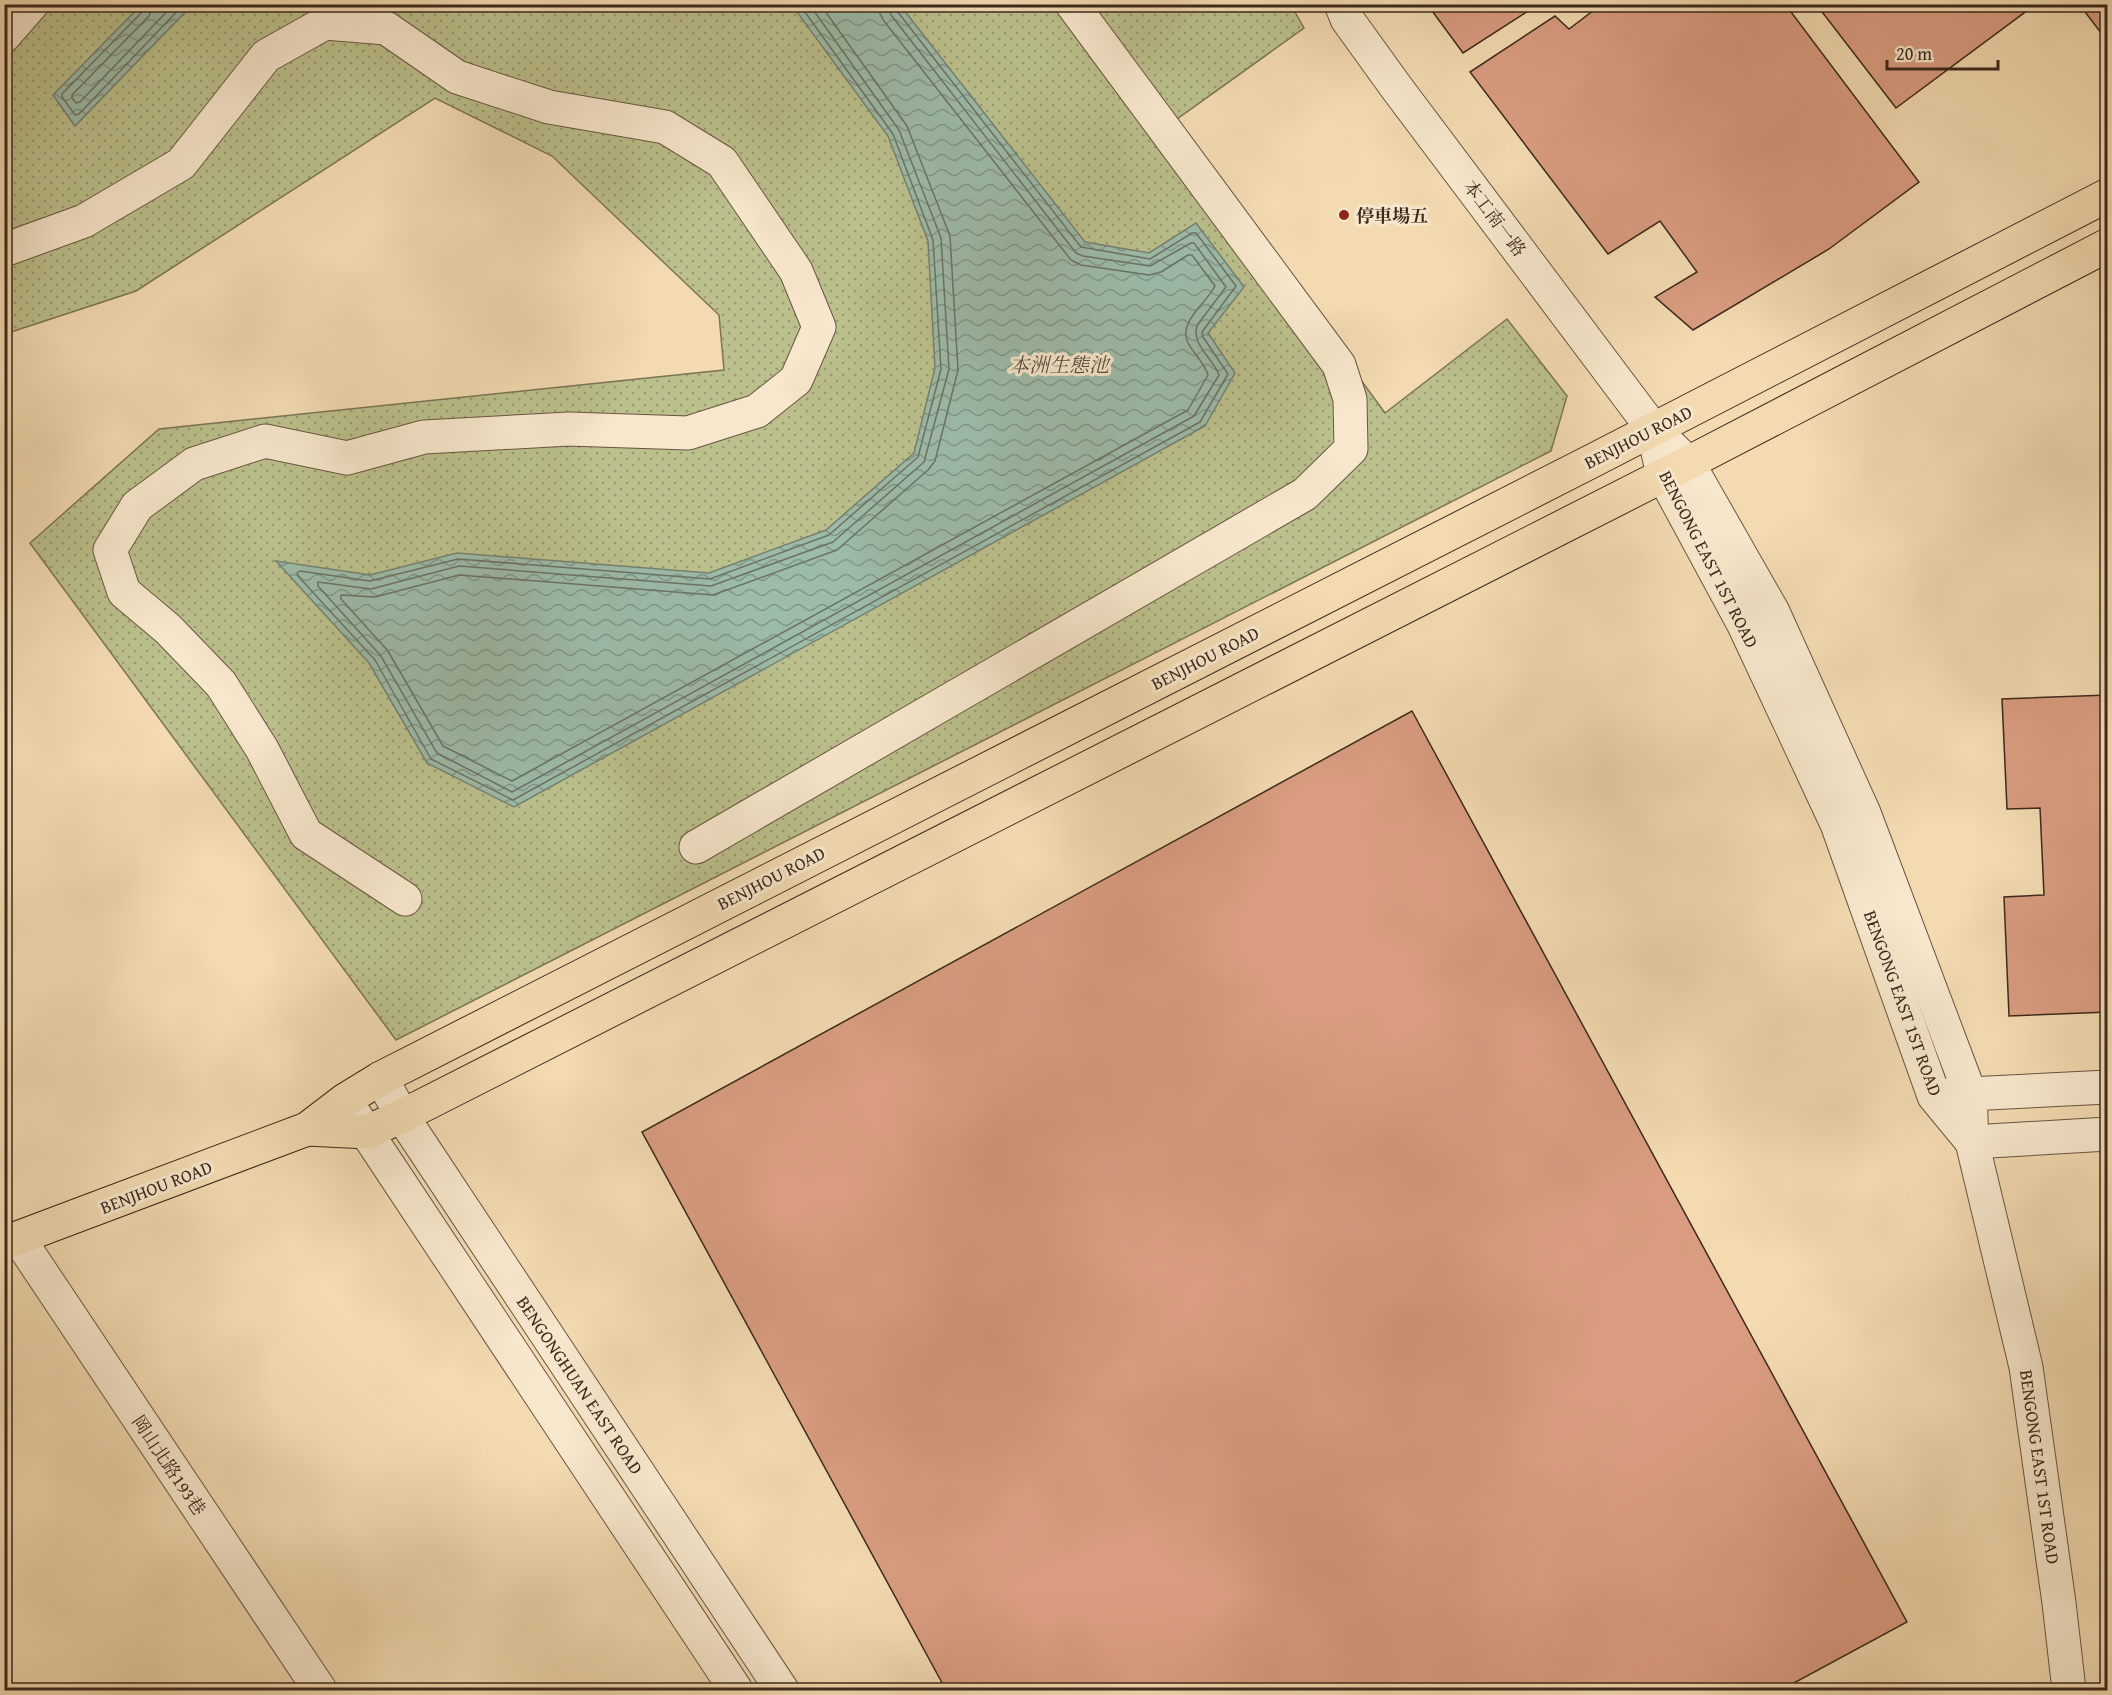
<svg xmlns="http://www.w3.org/2000/svg" width="2112" height="1695" font-family="'Gentium Book Plus','Noto Serif TC',serif">
<defs>
<pattern id="green-dots" width="8" height="8" patternUnits="userSpaceOnUse" patternTransform="scale(1.5)"><rect width="8" height="8" fill="#bbc08c"/><path d="M2 2h.1M6 6h.1" fill="none" stroke="#999c72" stroke-width="1.8" stroke-linecap="round"/></pattern>
<pattern id="water-waves" width="16" height="10" patternUnits="userSpaceOnUse" patternTransform="scale(1.5)"><rect width="16" height="10" fill="#9cbba9"/><path d="M0 5q4-4 8 0t8 0" fill="none" stroke="#809889"/></pattern>
</defs>
<rect width="100%" height="100%" fill="#f3dab1"/>
<filter id="stains"><feTurbulence type="fractalNoise" baseFrequency=".00333" numOctaves="4"/><feColorMatrix values="0 0 0 0 .2 0 0 0 0 .09 0 0 0 0 .02 0 0 0 .5 -.17"/></filter>
<radialGradient id="worn" r=".72"><stop offset=".6" stop-color="#630" stop-opacity="0"/><stop offset="1" stop-color="#630" stop-opacity=".3"/></radialGradient>
<!-- green -->
<path fill="url(#green-dots)" stroke="#7c7454" stroke-width="1.5" d="M4,5H1291L1304,28L1173,122L1385,413L1507,319L1567,396L1551,451L396,1040L30,543L159,429L724,370L719,315L552,156L435,98L136,291L5,334Z"/>
<!-- water -->
<g fill="url(#water-waves)" stroke="#768171" stroke-width="1.5">
<path d="M141,5H192L75,126L53,95Z"/>
<path d="M782,5H900L1085,242L1149,253L1196,223L1244,287L1208,333L1235,373L1205,426L514,807L427,763L369,663L276,561L370,575L457,553L709,573L826,530L914,453L935,368L928,241L888,136L797,12Z"/>
</g>
<g fill="none" stroke-linecap="round" stroke-linejoin="round">
<!-- shore -->
<g stroke="#6c7263" stroke-width="1.5">
<path d="M145,4L143,11L62,94V97L75,115L79,114L184,4"/>
<path d="M153,4L149,16L72,95V98L76,103L80,102L174,4"/>
<path d="M796,4L802,8L893,134L933,240L941,369L918,457L829,535L710,579L458,559L370,581L300,571L297,573L298,576L375,660L431,759L513,800L1200,422L1228,374L1203,337L1202,332L1236,286L1196,233H1192L1150,259L1081,247L897,11L895,4"/>
<path d="M809,4L899,130L941,238L949,369L924,462L833,542L711,586L459,566L371,589L318,582V586L381,656L437,753L512,792L1194,416L1219,375C1213,358 1189,343 1198,324L1226,287L1194,243H1191L1150,266L1083,256L1076,253L891,15L888,4"/>
<path d="M820,4L907,126L950,236L958,370L935,461L928,470L837,550L713,595L459,575L375,597L341,595V599L388,651L443,746L512,781L1188,410L1208,375C1205,364 1194,354 1188,343C1178,321 1206,304 1215,286L1192,255H1188L1161,272L1149,275L1081,265L1071,260L884,21L880,14L879,4"/>
</g>
</g>
<!-- building -->
<g fill="#d99c80" stroke="#3c291d" stroke-width="1.5">
<path d="M1427,4H1539L1463,53Z"/>
<path d="M1602,4H1785L1919,182L1829,249L1693,330L1655,297L1697,272L1660,221L1608,254L1470,72L1555,16L1569,29Z"/>
<path d="M1816,4H2036L1896,108Z"/>
<path d="M2079,4H2108V42Z"/>
<path d="M2108,695V1012L2009,1016L2004,897L2044,895L2040,808L2007,809L2002,699Z"/>
<path d="M1412,711L1907,1622L1781,1690H946L642,1132Z"/>
</g>
<g fill="none" stroke-linecap="round" stroke-linejoin="round">
<!-- minor casing -->
<g stroke="#6a5542" stroke-width="35">
<g id="minor">
<path d="M1341,4L1347,19L1396,87L1653,429L1688,463L1773,612L1864,813L1970,1094L1972,1142L2026,1367L2059,1603L2069,1690"/>
<path d="M4,36L32,4"/>
<path d="M4,250L84,221L181,164L266,56L325,23L386,28L457,77L549,107L665,127L722,162L796,271L819,327L796,380L757,411L688,433L569,429L424,437L347,458L265,441L194,464L137,506L110,550L124,592L168,629L221,684L262,749L306,834L405,899"/>
<path d="M1657,448L1663,475L1744,625L1837,824L1934,1096L1972,1142"/>
<path d="M696,847L1305,494L1351,449L1350,399L1339,365L1072,4"/>
<path d="M381,1078L402,1116L782,1690"/>
<path d="M1948,1095L2108,1087"/>
<path d="M351,1109L736,1690"/>
<path d="M1972,1142L2108,1134"/>
<path d="M19,1239L320,1690"/>
</g>
</g>
<!-- major casing -->
<g stroke="#3c291d" stroke-width="35">
<g id="major">
<path d="M307,1129L367,1132L402,1116L1688,463L2108,245"/>
<path d="M4,1243L307,1129L345,1100L381,1078L1590,462L2108,195"/>
</g>
</g>
<!-- minor -->
<use href="#minor" stroke="#f7e7cc" stroke-width="33"/>
<!-- major -->
<use href="#major" stroke="#f3dab1" stroke-width="33"/>
</g>
<!-- markers -->
<circle fill="#8f2418" stroke="#f7e7cc" stroke-width="2" cx="1344" cy="215" r="6"/>
<g text-anchor="middle" dominant-baseline="central" stroke-width="6" stroke-linejoin="round" paint-order="stroke">
<!-- poi labels -->
<g font-size="18" font-weight="bold" fill="#3c291d" stroke="#f7e7cc" text-anchor="start">
<text x="1356" y="215">停車場五</text>
</g>
<!-- street labels -->
<g font-size="18" fill="#3c291d" stroke="#f7e7cc">
<text transform="translate(1495 218) rotate(53)">本工南一路</text>
<text transform="translate(1638 437) rotate(-27)">BENJHOU ROAD</text>
<text transform="translate(1709 559) rotate(63)">BENGONG EAST 1ST ROAD</text>
<text transform="translate(1205 658) rotate(-27)">BENJHOU ROAD</text>
<text transform="translate(771 878) rotate(-27)">BENJHOU ROAD</text>
<text transform="translate(1903 1003) rotate(70)">BENGONG EAST 1ST ROAD</text>
<text transform="translate(156 1187) rotate(-21)">BENJHOU ROAD</text>
<text transform="translate(580 1385) rotate(56)">BENGONGHUAN EAST ROAD</text>
<text transform="translate(169 1465) rotate(56)">岡山北路193巷</text>
<text transform="translate(2040 1467) rotate(82)">BENGONG EAST 1ST ROAD</text>
</g>
<!-- water labels -->
<g font-size="20" font-style="italic" fill="#544e40" stroke="#f7e7cc">
<text x="1059" y="364">本洲生態池</text>
</g>
</g>
<!-- margin -->
<rect width="2112" height="1695" fill="none" stroke="#f3dab1" stroke-width="24"/>
<rect x="6" y="6" width="2100" height="1683" fill="none" stroke="#3c291d" stroke-width="3"/>
<rect x="12" y="12" width="2088" height="1671" fill="none" stroke="#3c291d" stroke-width="1.5"/>
<!-- scale -->
<path d="M1887 60v9h111v-9" fill="none" stroke="#3c291d" stroke-width="3"/>
<text x="1896" y="60" font-size="18" fill="#3c291d" stroke="#f7e7cc" stroke-width="4.5" paint-order="stroke">20 m</text>
<rect width="100%" height="100%" filter="url(#stains)"/>
<rect width="100%" height="100%" fill="url(#worn)"/>
</svg>
